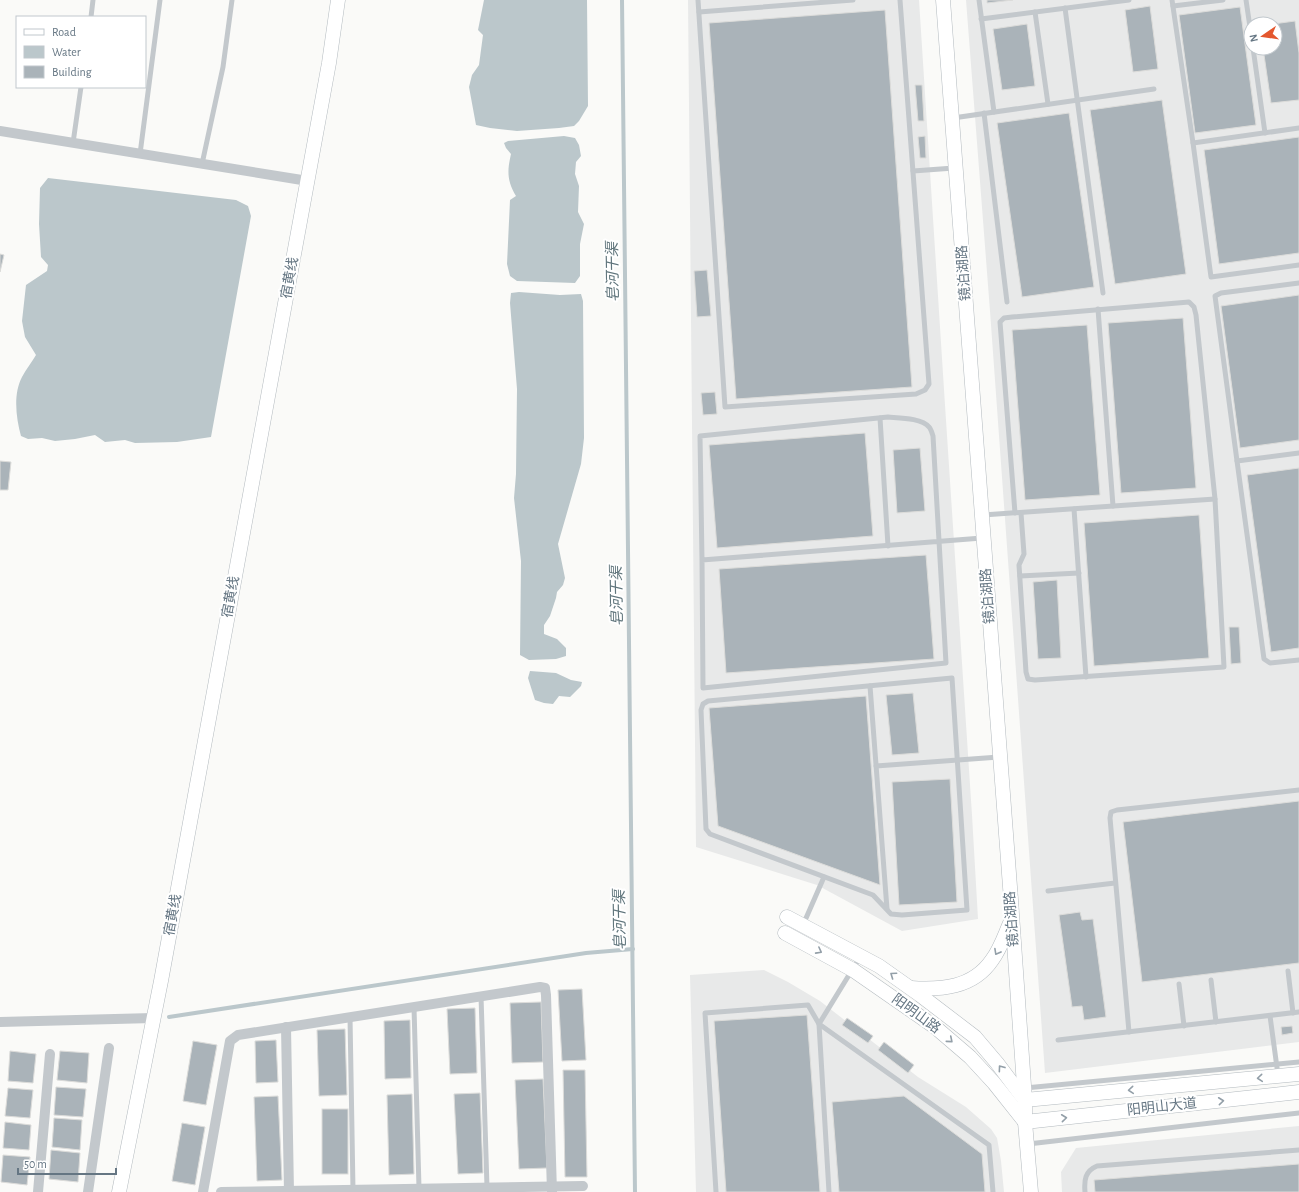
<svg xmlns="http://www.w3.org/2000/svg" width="1299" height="1192" font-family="'Alegreya Sans','Noto Sans SC',sans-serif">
<rect width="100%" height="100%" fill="#fafaf8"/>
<!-- built -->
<g fill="#e8e9e9" fill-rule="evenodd">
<path d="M688,0H919L945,405L972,815L978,919L902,931L817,885L696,847Z"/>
<path d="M966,0H1299V1042L1045,1073L990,311ZM1251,24H1275V48H1251Z"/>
<path d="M764,970L788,982L820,1001L918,1077L966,1107L991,1129L997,1138L1001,1161L1004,1192H696L690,975Z"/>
<path d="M1299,1126V1192H1062L1061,1172L1076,1148Z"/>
</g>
<!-- water -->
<g fill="#bbc7cb">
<path d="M484,0H587L588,106L579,121L574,126L559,128L517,131L490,128L476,125L469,87L472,75L479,65L483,35L478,30Z"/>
<path d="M564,136L575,138L579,145L581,156L576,162L575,174L579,186L578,212L584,224L580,244V276L575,283L517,281L510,276L507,264L510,200L516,196C507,181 507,171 511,154L506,148L504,143L508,141Z"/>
<path d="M48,178L236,200L248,206L251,216L211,437L177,442L135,443L125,440L105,442L95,435L75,439L55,441L42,438L28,439L21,436C16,418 13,394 22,377C26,369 32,362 36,355L25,337L22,321L26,285L47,271L48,265L41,257L39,224L40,188Z"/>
<path d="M519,292L560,295L581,294L583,301L584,438L581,464L558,544L565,578L563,585L557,592L556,598L550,616L544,625V634L557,639L566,648V656L556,659L529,660L520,655L521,561L514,498L516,474L517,389L510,303L511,293Z"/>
<path d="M530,671L556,673L571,680L582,682L581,686L570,697L559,696L553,704L544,703L535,700L528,678Z"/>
</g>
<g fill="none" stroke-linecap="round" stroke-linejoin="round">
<!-- stream -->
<g stroke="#bbc7cb" stroke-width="4">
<path d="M622,0L635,1192"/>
<path d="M169,1017L586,953L633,949"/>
</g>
</g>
<!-- building -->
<g fill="#aab3b9" stroke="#dcdcda">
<path d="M987,0H1013L987,3Z"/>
<path d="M1150,6L1158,69L1133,72L1125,10Z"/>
<path d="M1240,7L1256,125L1195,133L1179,15Z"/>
<path d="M885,10L912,387L736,399L709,23Z"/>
<path d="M1295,21L1299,53V100L1271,103L1263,48H1275V24H1273Z"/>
<path d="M1027,24L1035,86L1002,90L993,29Z"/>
<path d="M915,85H922L924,121H918Z"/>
<path d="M1162,100L1186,274L1115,284L1090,110Z"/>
<path d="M1069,113L1094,287L1022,297L997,123Z"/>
<path d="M925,136L926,158H920L918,137Z"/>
<path d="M1299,137V253L1219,264L1204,150Z"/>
<path d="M0,254L4,255L0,272Z"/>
<path d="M707,270L711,316L697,317L694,271Z"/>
<path d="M1299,295V440L1240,448L1221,306Z"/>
<path d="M1183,318L1196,488L1121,493L1108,323Z"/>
<path d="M1087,325L1100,495L1025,500L1012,330Z"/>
<path d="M715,392L717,414L703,415L701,393Z"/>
<path d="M865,433L873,536L717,548L709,445Z"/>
<path d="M920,448L925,511L897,513L893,450Z"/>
<path d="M0,461L11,462L8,490H0Z"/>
<path d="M1299,468V648L1271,652L1247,475Z"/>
<path d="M1199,515L1209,658L1094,666L1084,523Z"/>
<path d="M926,555L934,659L726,673L719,569Z"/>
<path d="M1057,580L1061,658L1038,659L1033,582Z"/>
<path d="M1229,627H1239L1241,663L1231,664Z"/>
<path d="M913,693L919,753L892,755L886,695Z"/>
<path d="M866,696L880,885L718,826L709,708Z"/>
<path d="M950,779L957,902L899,905L892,782Z"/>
<path d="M1299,801V963L1142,982L1123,822Z"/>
<path d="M1080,912L1082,920L1093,919L1106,1017L1084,1020L1082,1006L1072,1007L1059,915Z"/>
<path d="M582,989L586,1060L562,1061L558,990Z"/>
<path d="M541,1002L543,1062L512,1063L510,1003Z"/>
<path d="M475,1008L477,1073L450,1074L447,1009Z"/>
<path d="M807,1015L820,1192H726L714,1021Z"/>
<path d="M847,1018L873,1036L868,1043L842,1025Z"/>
<path d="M410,1020L411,1078L385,1079L384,1021Z"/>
<path d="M1292,1026L1293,1033L1282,1035L1281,1027Z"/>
<path d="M345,1029L347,1095L319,1096L317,1030Z"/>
<path d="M276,1040L278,1082L256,1083L255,1041Z"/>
<path d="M193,1041L217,1045L206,1105L183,1101Z"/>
<path d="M884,1042L914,1065L908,1073L878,1050Z"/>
<path d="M10,1051L36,1054L33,1083L8,1081Z"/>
<path d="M60,1051L89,1053L87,1083L57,1080Z"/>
<path d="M563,1070H585L587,1177H565Z"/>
<path d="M543,1079L547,1168L519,1169L515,1080Z"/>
<path d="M56,1087L86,1089L83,1117L54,1115Z"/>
<path d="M8,1088L33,1090L30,1118L5,1116Z"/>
<path d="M480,1093L483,1173L458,1174L454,1094Z"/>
<path d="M412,1094L414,1174L389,1175L387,1095Z"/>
<path d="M278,1096L282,1180L257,1181L254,1097Z"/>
<path d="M904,1096L982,1154L985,1192H839L832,1102Z"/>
<rect x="322" y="1109" width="26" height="65"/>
<path d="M54,1118L82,1120L80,1150L52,1147Z"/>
<path d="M5,1122L31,1125L29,1150L3,1148Z"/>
<path d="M182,1123L205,1127L195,1185L172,1181Z"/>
<path d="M51,1150L80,1153L78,1182L49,1179Z"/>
<path d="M3,1155L30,1157L27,1185L1,1182Z"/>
<path d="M1299,1164V1192H1095L1094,1180Z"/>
</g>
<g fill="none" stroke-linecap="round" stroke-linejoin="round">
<!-- secondary casing -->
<g stroke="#b3babf" stroke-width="15">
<g id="secondary">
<path d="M943,0L1011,900L1025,1100V1122L1031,1192"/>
<path d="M787,917L879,966L920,995L975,1037L997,1063L1024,1099"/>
<path d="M785,933L853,970L935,1027L970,1057L994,1083L1025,1122L1299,1092"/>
<path d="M911,988C941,990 973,988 992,960C1001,948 1005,934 1011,921"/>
<path d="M1025,1100L1299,1074"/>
<path d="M119,1192L161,981L329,63L338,0"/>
</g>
</g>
<!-- lane -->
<g stroke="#c3c8cc" stroke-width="5">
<path d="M698,0L725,407L916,394L925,390L929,384L900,0"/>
<path d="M979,0L994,112"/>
<path d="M1172,0L1193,143L1299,128"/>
<path d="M1246,0L1251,34"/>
<path d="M1173,6L1223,0"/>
<path d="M1065,8L1103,293"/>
<path d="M699,12L853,0"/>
<path d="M1035,12L1048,104"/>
<path d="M91,17L93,0"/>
<path d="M981,19L1129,0"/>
<path d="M1253,48L1265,133"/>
<path d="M984,113L1007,302"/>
<path d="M953,118L1154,89"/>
<path d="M73,143L81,87"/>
<path d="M1193,143L1211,277L1299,265"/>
<path d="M140,154L160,0"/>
<path d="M202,164L223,67L232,0"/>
<path d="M913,171L954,168"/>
<path d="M1098,309L1113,506"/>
<path d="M880,418L888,546"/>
<path d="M1299,453L1237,461L1264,659L1270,663L1299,660"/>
<path d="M1237,461L1215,296L1221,293L1299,283"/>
<path d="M1074,509L1086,677"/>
<path d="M1015,513L1000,322L1004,318L1012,317L1189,302L1194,307L1196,315L1215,499L1224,667L1035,680L1028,679L1026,672L1019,565L1024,554L1021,513"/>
<path d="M983,515L1215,499"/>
<path d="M702,560L700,436L888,417C899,418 922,418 929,427C931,429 932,433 933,436L946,663L703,688L702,560L982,538"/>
<path d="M1020,576L1079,573"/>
<path d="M952,678L967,910L902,915L891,914L873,895L710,834L706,829L701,710L703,704L708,701Z"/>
<path d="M870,686L887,909"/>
<path d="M876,766L999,757"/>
<path d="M1048,891L1115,883"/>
<path d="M803,925L824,877"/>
<path d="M1288,971L1293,1013"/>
<path d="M1211,980L1216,1022"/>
<path d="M1179,984L1184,1026"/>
<path d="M481,996L487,1187"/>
<path d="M414,1007L419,1188"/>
<path d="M1270,1016L1278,1075"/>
<path d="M350,1017L353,1190"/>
<path d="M1129,1032L1110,818L1111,812L1117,810L1299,790"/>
<path d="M1058,1040L1299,1012"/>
<path d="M1025,1088L1299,1062"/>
<path d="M1028,1144L1299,1113"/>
<path d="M716,1192L705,1013L808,1005L819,1024L989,1145L993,1192"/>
<path d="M829,1192L819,1024L860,957"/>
<path d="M1085,1192C1084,1180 1085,1171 1097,1166L1299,1150"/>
</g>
<!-- street -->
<g stroke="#c3c8cc" stroke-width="10">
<path d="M0,131L308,181"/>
<path d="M0,1022L153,1018"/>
<path d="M286,1027L289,1192"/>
<path d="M38,1192L50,1054"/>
<path d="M88,1192L109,1048"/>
<path d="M203,1192L230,1041L238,1035L540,987L545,988L546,995L552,1192"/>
<path d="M221,1192L583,1186"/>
</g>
<!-- secondary -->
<use href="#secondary" stroke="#fff" stroke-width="14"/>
</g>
<!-- one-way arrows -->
<defs><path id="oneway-chevron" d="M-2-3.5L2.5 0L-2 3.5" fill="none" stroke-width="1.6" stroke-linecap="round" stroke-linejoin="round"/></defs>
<g stroke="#939fa8">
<use href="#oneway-chevron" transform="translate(819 951) rotate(28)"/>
<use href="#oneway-chevron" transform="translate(997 952) rotate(119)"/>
<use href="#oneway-chevron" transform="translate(893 975) rotate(-145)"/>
<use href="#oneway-chevron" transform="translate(950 1040) rotate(40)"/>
<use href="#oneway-chevron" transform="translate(1001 1068) rotate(-126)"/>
<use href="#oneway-chevron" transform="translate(1260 1078) rotate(175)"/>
<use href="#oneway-chevron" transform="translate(1131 1090) rotate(175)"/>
<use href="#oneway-chevron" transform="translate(1221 1101) rotate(-6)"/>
<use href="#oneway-chevron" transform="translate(1064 1118) rotate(-6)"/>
</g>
<g text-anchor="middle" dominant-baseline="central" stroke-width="4" stroke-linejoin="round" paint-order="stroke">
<!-- street labels -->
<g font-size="14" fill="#657683" stroke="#fff">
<text transform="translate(964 273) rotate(-94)">镜泊湖路</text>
<text transform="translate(290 278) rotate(-80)">宿黄线</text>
<text transform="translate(988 596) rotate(-94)">镜泊湖路</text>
<text transform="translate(231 597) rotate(-80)">宿黄线</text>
<text transform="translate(173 915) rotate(-80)">宿黄线</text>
<text transform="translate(1012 919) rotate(-94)">镜泊湖路</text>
<text transform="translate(916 1014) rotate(36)">阳明山路</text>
<text transform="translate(1162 1107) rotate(-6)">阳明山大道</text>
</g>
<!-- water labels -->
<g font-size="15" font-style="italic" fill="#60757c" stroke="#fff">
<text transform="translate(613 272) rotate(-91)">皂河干渠</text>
<text transform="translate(617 596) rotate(-91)">皂河干渠</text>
<text transform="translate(620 920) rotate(-91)">皂河干渠</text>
</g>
</g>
<!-- legend -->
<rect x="16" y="16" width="130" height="72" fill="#ffffff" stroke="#c1c8cd"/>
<rect x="24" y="29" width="20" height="6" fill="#ffffff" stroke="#c1c8cd"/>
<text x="52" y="36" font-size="12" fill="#657683">Road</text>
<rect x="24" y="46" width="20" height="12" fill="#bbc7cb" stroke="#c1c8cd"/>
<text x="52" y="56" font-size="12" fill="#657683">Water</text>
<rect x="24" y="66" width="20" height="12" fill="#aab3b9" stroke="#c1c8cd"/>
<text x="52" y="76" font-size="12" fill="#657683">Building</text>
<!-- north arrow -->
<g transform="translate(1263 36) rotate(257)"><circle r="19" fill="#ffffff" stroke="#c1c8cd"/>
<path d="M0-3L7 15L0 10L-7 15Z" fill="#e4572e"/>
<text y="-6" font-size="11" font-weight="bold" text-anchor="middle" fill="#657683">N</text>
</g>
<!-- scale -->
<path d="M18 1168v6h98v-6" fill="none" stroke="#657683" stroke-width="2"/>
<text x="24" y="1168" font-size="12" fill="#657683" stroke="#ffffff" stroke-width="3" paint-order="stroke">50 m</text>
</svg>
